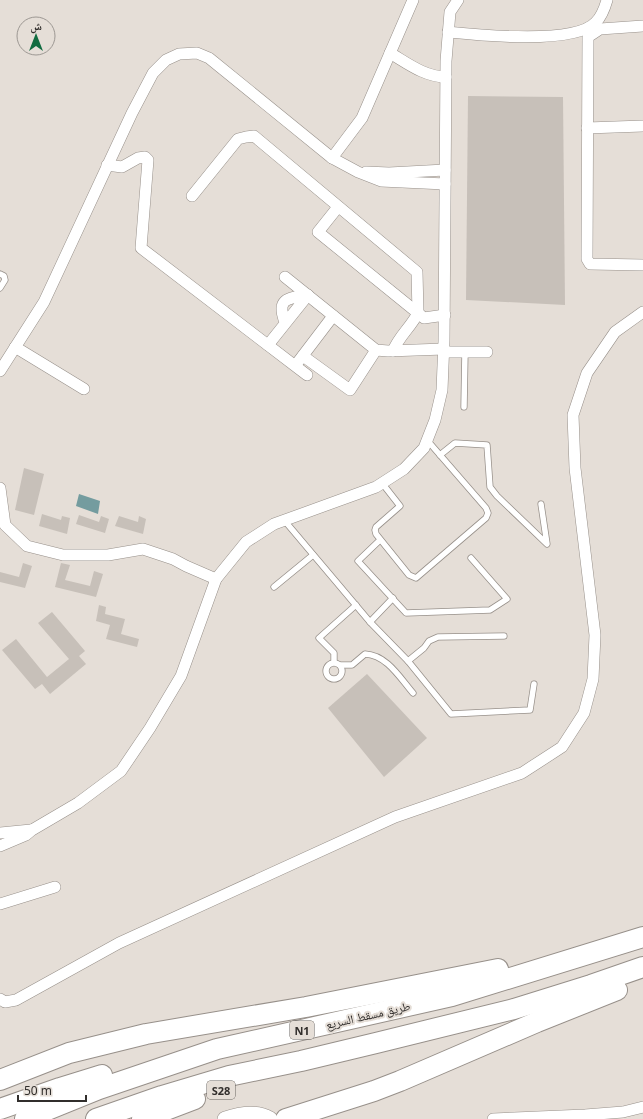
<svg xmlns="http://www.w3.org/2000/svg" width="643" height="1119" font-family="'Noto Sans','Noto Naskh Arabic',sans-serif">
<rect width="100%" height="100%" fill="#e5ded7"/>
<!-- water -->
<path fill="#749c9f" d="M79,494L100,501L98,514L76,506Z"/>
<!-- building -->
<g fill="#c7c0b9">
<path d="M468,96L563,97L565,305L466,300Z"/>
<path d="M24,468L44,474L34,515L15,510Z"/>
<path d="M42,514L61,520L62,516L70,518L67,534L39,526Z"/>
<path d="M79,515L99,522L101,516L109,519L105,533L76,524Z"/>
<path d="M119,516L138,522L139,516L146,519L143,534L115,526Z"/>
<path d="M23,563L32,566L25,588L0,582V572L19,577Z"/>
<path d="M61,563L70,565L65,580L90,586L94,571L103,574L96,597L55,587Z"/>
<path d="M99,605L106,607L105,614L125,619L121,634L139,639L137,647L106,639L110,625L96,621Z"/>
<path d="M52,612L85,651L79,656L86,664L50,694L42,684L35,689L2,650L16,639L47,677L69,659L38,623Z"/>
<path d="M367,674L427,738L384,777L328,708Z"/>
</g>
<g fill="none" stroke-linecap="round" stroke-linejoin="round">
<!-- lane casing -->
<g stroke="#97908a" stroke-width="7">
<g id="lane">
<path d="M0,274L4,276L5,280L0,288"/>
<path d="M464,407L465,352"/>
<path d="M440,455L455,443L487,445L490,487L497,496L547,544L541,504"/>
<path d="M382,483L400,506L376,527L375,530L376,534L409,575L416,578L486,518L488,513L486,508L427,440"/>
<path d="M284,520L370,622L408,661L451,714L530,710L534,684"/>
<path d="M380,540L358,561L406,613L490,610L507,599L471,558"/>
<path d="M274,587L313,555"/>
<path d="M370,622L393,598"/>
<path d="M408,661L424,648L429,641L438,637L504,636"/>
<path d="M334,662V653L319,638L356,605"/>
<circle cx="334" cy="671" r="8"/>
<path d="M340,665H352L365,654C387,655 400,678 413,693"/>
</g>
</g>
<!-- street casing -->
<g stroke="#97908a" stroke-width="12">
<g id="street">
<path d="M643,26L600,29L588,37L587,259L590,264L643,265"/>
<path d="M448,32C478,35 575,45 596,22C601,17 605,7 607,0"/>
<path d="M390,53C407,63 425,77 446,77"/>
<path d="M587,128L643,126"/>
<path d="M332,158L362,118L413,0"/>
<path d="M107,165L122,167L138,158L145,157L148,160L141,248L307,375"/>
<path d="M366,172L389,173L445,170"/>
<path d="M192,196L238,139L246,137L254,136L417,272L418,313C411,327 399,336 393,351"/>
<path d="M338,207L318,232L424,318L445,315"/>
<path d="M285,277L376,350L388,351L444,349"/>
<path d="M268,345L308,295C287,298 276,299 285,322"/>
<path d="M15,347L84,389"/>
<path d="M444,352H487"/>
<path d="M303,356L350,390L376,350"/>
<path d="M298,362L333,316"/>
<path d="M0,371L44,302L132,113L153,73L166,60L179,54L197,53L209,58L332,158L358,172L381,181L445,184"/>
<path d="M0,488L5,525L27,546L63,555H108L143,549L173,559L186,566L216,579"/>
<path d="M0,833L31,830"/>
<path d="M0,846L26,835L32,830L78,803L121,771L150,728L181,676L216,579L246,542L274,524L376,487L404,469L424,448L435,420L442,390L444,341L446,61L450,12L458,0"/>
<path d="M0,904L55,887"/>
<path d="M0,999L5,1002L16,1000L119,943L395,817L522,773L562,747L584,713L593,679L595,635L575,468L573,415L587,373L615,332L643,312"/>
<path d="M493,1119L585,1115L623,1112L643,1107"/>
</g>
</g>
<!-- secondary casing -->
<g stroke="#97908a" stroke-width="16">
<path id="secondary" d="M225,1119C240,1114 256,1111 270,1119"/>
</g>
<!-- highway casing -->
<g stroke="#97908a" stroke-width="22">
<g id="highway">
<path d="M0,1080L69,1053L146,1034L306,1007L498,969"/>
<path d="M0,1109L60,1088L102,1075"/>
<path d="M25,1119L99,1089L217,1049L452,996L643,937"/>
<path d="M96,1119L162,1096L229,1076L301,1061L376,1043L514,1009L591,985L643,967"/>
<path d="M142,1119L195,1099"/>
<path d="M286,1119L374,1091L400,1081L537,1022L617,990"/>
</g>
</g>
<!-- lane -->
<use href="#lane" stroke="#fff" stroke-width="5.5"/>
<!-- street -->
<use href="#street" stroke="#fff" stroke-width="11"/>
<!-- secondary -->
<use href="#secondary" stroke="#fff" stroke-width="15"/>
<!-- highway -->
<use href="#highway" stroke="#fff" stroke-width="20"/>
</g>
<g text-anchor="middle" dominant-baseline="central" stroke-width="4" stroke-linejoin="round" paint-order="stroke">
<!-- shield labels -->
<g fill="#e5ded7" stroke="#67635f" stroke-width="1">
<rect x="290" y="1021" width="24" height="18" rx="3"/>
<rect x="207" y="1081" width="28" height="18" rx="3"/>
</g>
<g font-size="11" font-weight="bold" fill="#312e2c">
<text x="302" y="1030">N1</text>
<text x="221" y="1090">S28</text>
</g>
<!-- street labels -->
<g font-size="12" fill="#312e2c" stroke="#e5ded7">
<text transform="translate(368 1015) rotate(-13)">طريق مسقط السريع</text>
</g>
</g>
<!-- north arrow -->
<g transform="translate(36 36)"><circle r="19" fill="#e5ded7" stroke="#9d9893"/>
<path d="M0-3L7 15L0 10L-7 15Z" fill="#116c40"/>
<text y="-6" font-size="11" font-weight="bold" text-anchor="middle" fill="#312e2c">ش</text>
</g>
<!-- scale -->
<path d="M18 1095v6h68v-6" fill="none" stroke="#312e2c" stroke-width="2"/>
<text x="24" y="1095" font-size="12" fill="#312e2c" stroke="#e5ded7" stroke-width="3" paint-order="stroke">50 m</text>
</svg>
